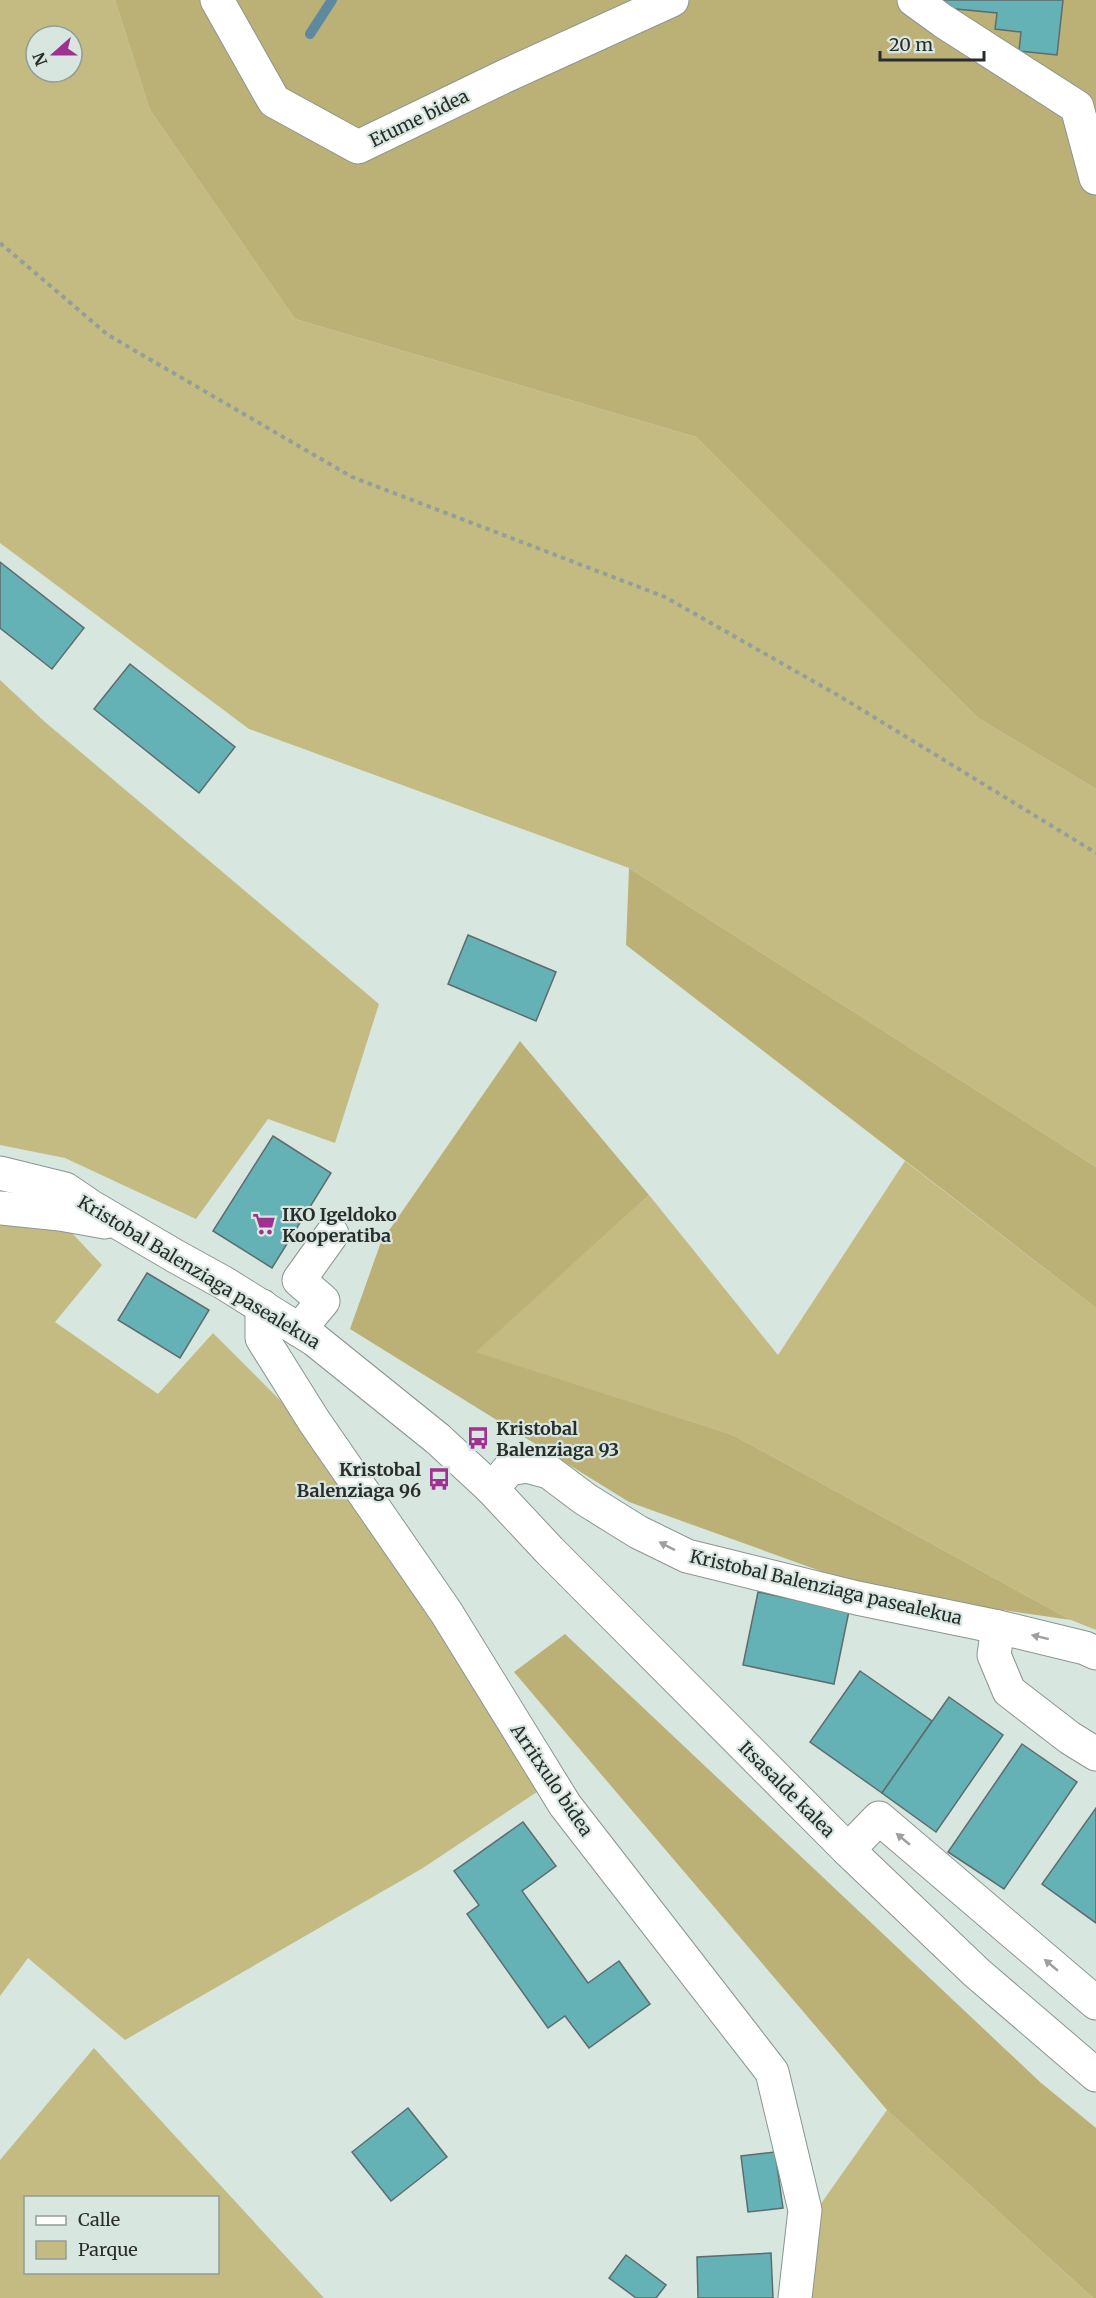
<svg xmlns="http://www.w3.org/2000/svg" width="1096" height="2298" font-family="Merriweather,serif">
<rect width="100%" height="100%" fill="#d8e6e0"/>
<!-- green -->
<g fill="#c4bb83" fill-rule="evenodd">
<path d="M0,0H115L150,110L295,319L696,437L978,718L1096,789V1167L629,868L249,729L0,543ZM36,36H72V72H36Z"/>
<path d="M0,680L45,722L379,1004L335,1143L268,1119L196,1219L65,1158L0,1145Z"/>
<path d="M905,1161L1096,1308V1630L1071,1620L733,1435L475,1352L649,1195L778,1355Z"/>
<path d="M0,1225L71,1232L102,1265L55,1322L158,1394L213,1333L305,1425L540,1790L423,1868L125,2040L28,1958L0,1996Z"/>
<path d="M94,2048L324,2298H0V2160ZM26,2198H218V2272H26Z"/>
<path d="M887,2110L1093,2298H811L820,2205Z"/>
</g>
<!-- forest -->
<g fill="#bbb177">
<path d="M115,0H1096V789L978,718L696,437L295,319L150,110Z"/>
<path d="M629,868L1096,1167V1308L626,945Z"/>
<path d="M520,1041L649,1195L476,1352L733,1435L1071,1620L879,1592L629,1502L350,1329L381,1242Z"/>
<path d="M565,1634L1040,2082L1096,2128V2298H1093L887,2110L514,1672Z"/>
</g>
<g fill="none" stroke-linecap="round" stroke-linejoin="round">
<!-- stream -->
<path stroke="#5e899e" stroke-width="10" d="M310,34L332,0"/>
</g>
<!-- building -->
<g fill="#64b2b6" stroke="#5e6c6d" stroke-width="1.5">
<path d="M936,0H1063L1057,55L1019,51L1021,32L995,29L997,13L936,7Z"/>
<path d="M0,562L84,628L52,669L0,628Z"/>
<path d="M130,664L235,747L199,793L94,709Z"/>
<path d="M468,935L556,972L536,1021L448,984Z"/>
<path d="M273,1136L331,1173L272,1268L213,1231Z"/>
<path d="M147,1273L209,1310L180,1358L118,1320Z"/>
<path d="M758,1592L849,1611L834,1684L743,1665Z"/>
<path d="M860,1671L932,1721L882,1793L810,1742Z"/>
<path d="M949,1697L1003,1735L936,1832L882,1793Z"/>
<path d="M1022,1744L1077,1782L1004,1889L948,1852Z"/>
<path d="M1096,1808V1923L1042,1884Z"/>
<path d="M523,1822L556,1866L522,1891L588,1983L619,1961L650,2004L589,2048L565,2016L548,2028L467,1914L479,1905L454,1871Z"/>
<path d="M408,2108L447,2157L391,2201L352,2152Z"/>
<path d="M775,2152L783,2208L748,2212L741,2156Z"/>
<path d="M771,2253L773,2298H698L697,2257Z"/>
<path d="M626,2255L666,2285L656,2298H636L609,2278Z"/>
</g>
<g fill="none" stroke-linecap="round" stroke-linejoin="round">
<!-- minor casing -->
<g stroke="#899690" stroke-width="35">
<g id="minor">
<path d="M217,0L274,101L358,147L503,77L672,0"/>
<path d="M914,0L943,21L1077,107L1096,178"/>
<path d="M0,1173L65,1189L90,1206L175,1256L224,1283L315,1340L438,1439L492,1489L550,1551L848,1850L977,1973L1096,2075"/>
<path d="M0,1208L60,1214L105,1222"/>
<path d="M262,1306V1338L314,1421L446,1612L565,1805L772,2072L805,2210L795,2298"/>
<path d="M299,1330L323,1301L299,1280L332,1234"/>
<path d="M492,1489L509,1469L527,1466L549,1472L585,1499L638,1532L687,1556L857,1598L998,1627L1085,1648L1096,1653"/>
<path d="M998,1627L994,1655L1009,1691L1070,1738L1096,1754"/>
<path d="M848,1850L879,1818L1096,2003"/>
</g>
</g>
<!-- path -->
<path stroke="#949e9a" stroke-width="4" stroke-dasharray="4.5 4.5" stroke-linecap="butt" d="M0,243L108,335L352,477L665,597L841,697L1096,853"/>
<!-- minor -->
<use href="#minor" stroke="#fff" stroke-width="33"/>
</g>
<!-- one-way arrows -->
<defs><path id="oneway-solid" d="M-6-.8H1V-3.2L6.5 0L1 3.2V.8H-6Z" transform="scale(1.5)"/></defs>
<g fill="#9ea0a0">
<use href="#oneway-solid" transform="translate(667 1546) rotate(-153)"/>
<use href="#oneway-solid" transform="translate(1040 1637) rotate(-166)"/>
<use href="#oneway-solid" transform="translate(903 1839) rotate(-140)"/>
<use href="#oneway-solid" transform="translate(1051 1965) rotate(-140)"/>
</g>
<!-- icons -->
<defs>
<g id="supermarket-bare" transform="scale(1.8)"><path d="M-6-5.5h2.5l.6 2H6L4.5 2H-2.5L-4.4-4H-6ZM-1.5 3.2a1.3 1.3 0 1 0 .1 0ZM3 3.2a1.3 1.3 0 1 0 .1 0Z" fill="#9f3191" stroke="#d8e6e0" stroke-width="2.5" paint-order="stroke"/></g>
<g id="bus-bare" transform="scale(1.8)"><path d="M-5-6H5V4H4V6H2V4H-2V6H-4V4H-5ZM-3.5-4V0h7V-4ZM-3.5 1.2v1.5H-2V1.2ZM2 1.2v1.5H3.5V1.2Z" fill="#9f3191" stroke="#d8e6e0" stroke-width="2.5" paint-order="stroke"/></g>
</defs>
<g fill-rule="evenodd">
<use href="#supermarket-bare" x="264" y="1224"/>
<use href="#bus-bare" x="478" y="1438"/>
<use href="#bus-bare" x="439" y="1479"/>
</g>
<g text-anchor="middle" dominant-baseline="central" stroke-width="4.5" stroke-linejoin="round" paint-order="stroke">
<!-- street labels -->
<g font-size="18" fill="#282d2b" stroke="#d8e6e0">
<text transform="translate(419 118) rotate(-26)">Etume bidea</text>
<text transform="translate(199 1272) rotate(31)">Kristobal Balenziaga pasealekua</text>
<text transform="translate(826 1587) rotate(13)">Kristobal Balenziaga pasealekua</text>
<text transform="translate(552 1780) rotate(56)">Arritxulo bidea</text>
<text transform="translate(787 1789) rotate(45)">Itsasalde kalea</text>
</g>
<!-- poi labels -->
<g font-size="18" font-weight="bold" fill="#282d2b" stroke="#d8e6e0" text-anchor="start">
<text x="282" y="1214">IKO Igeldoko<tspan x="282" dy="21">Kooperatiba</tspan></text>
<text x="496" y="1428">Kristobal<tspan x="496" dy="21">Balenziaga 93</tspan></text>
<text x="421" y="1469" text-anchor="end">Kristobal<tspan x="421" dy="21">Balenziaga 96</tspan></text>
</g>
</g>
<!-- legend -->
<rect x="24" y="2196" width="195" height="78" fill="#d8e6e0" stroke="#929c98" stroke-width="1.5"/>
<rect x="36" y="2216" width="30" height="9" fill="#ffffff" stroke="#929c98" stroke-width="1.5"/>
<text x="78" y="2226" font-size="18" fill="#282d2b">Calle</text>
<rect x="36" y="2241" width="30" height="18" fill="#c4bb83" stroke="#929c98" stroke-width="1.5"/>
<text x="78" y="2256" font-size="18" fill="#282d2b">Parque</text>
<!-- north arrow -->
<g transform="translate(54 54) rotate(249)"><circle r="28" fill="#d8e6e0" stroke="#929c98" stroke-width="1.5"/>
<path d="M0-4.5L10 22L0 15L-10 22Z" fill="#9f3191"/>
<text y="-9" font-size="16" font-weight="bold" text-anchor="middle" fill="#282d2b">N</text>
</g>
<!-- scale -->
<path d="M880 51v9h104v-9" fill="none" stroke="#282d2b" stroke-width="3"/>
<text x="889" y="51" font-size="18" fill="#282d2b" stroke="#d8e6e0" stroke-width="4.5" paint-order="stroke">20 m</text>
</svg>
